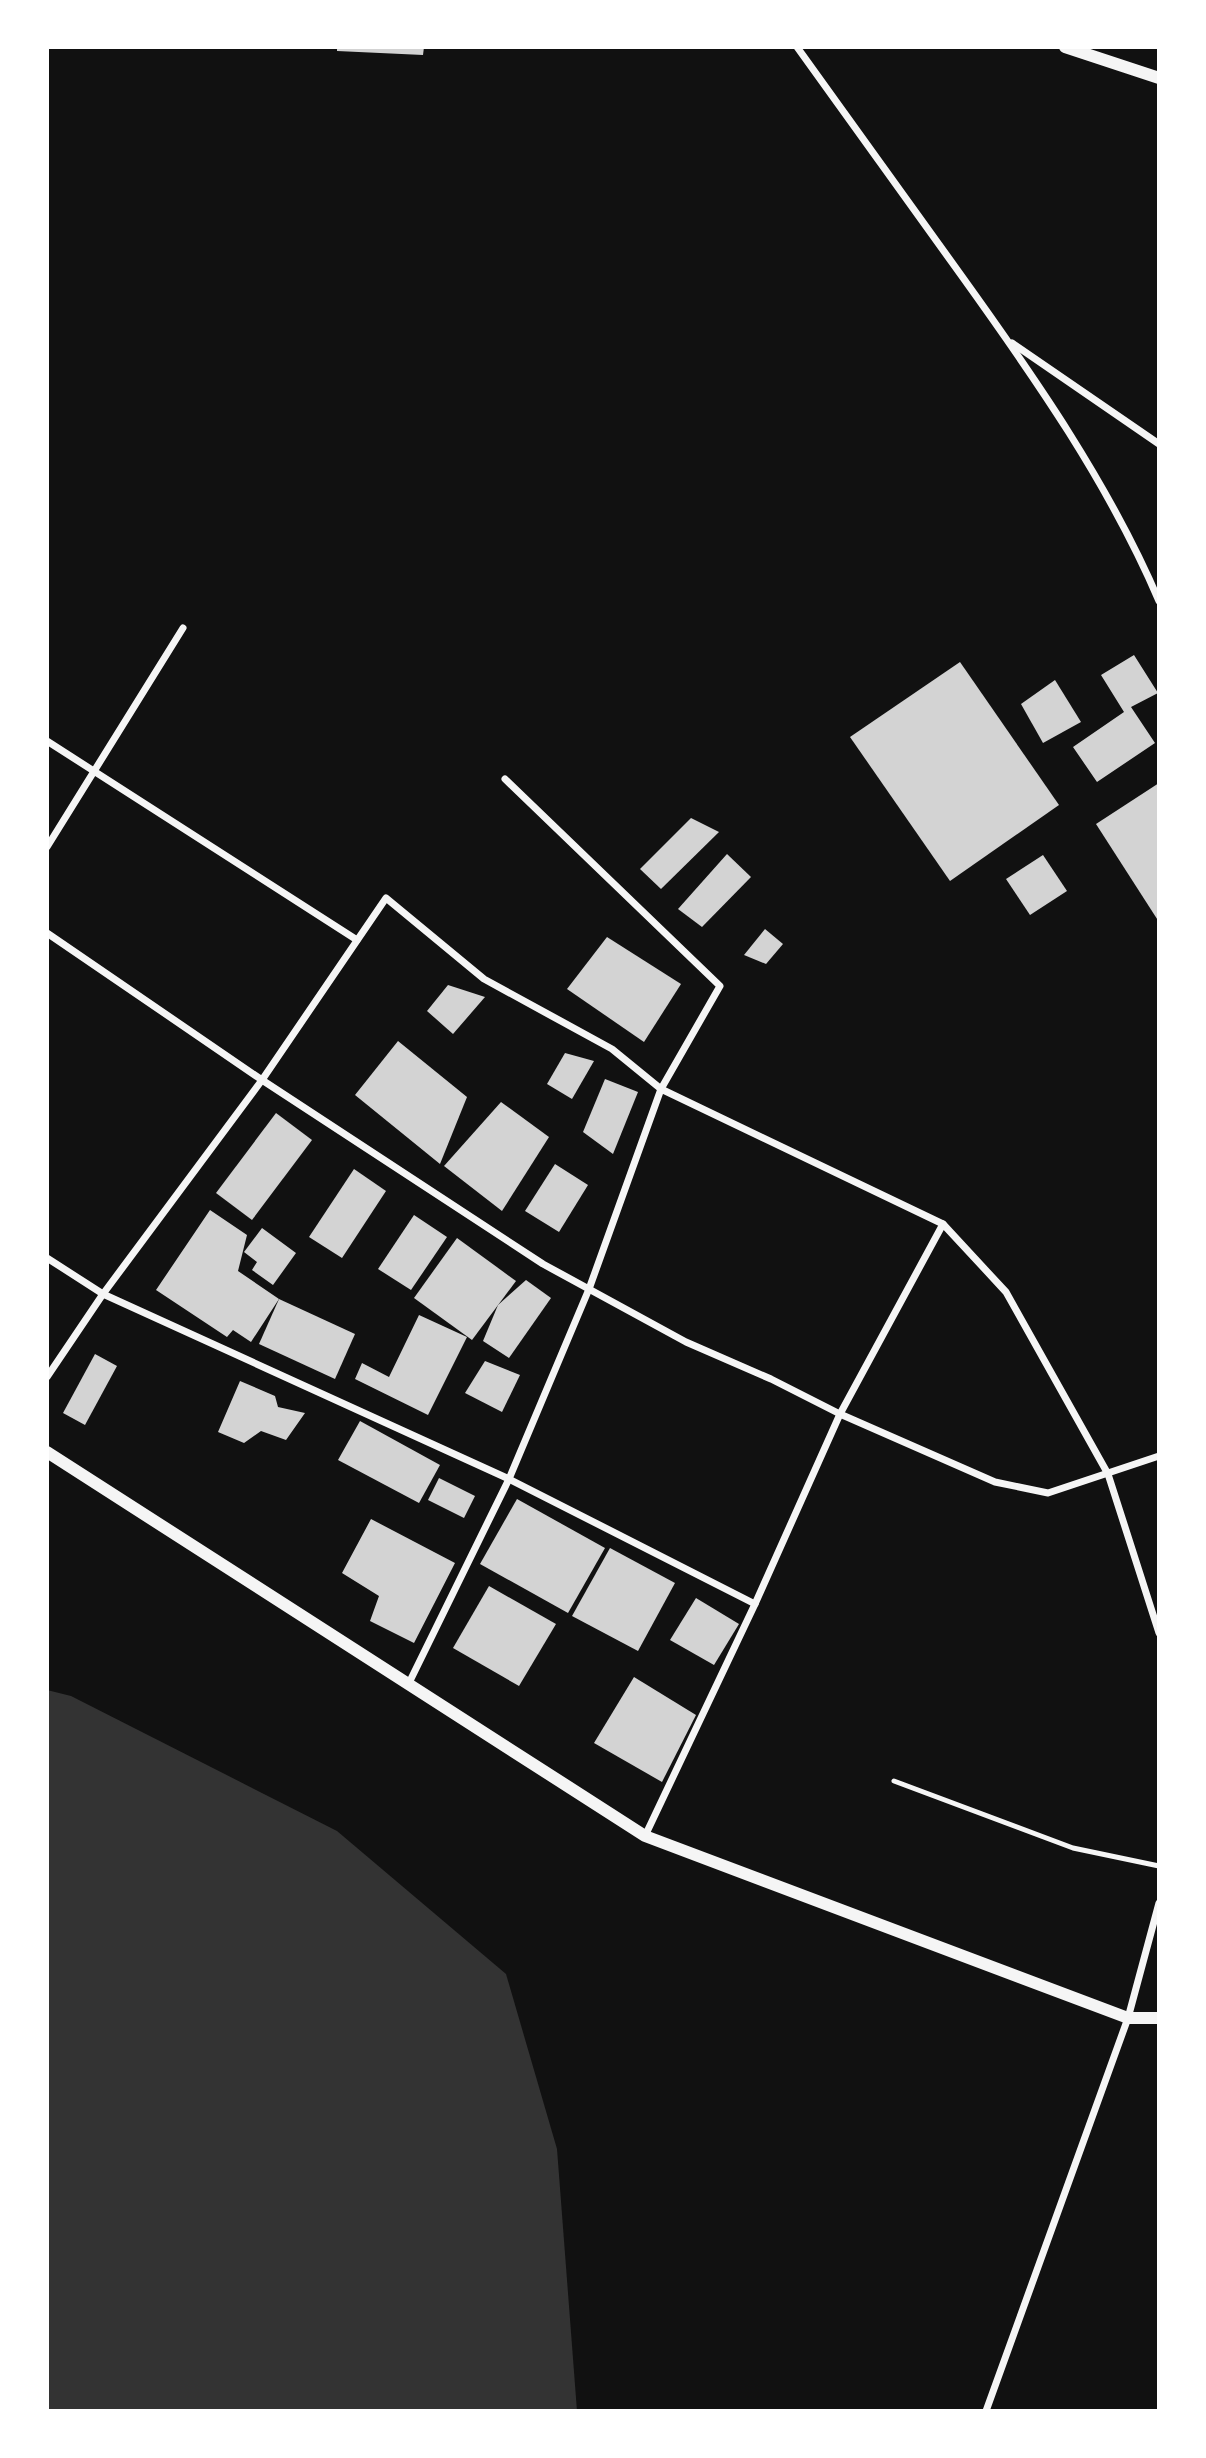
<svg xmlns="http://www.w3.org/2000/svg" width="1206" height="2458" font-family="'Golos Text',sans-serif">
<rect width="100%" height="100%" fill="#111"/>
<!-- water -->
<path fill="#333" d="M47,1690L71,1696L337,1831L506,1974L557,2149L577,2411H47Z"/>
<!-- building -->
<g fill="#d3d3d3">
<path d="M337,47H424L423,55L337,51Z"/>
<path d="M1134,655L1158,693L1131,707L1155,743L1097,782L1073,747L1124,712L1101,675Z"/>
<path d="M960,662L1059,805L950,881L850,737Z"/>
<path d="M1055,680L1081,722L1043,743L1021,704Z"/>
<path d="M1159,783V922L1096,824Z"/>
<path d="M691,818L719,832L661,889L640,869Z"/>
<path d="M727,854L751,877L702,927L678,909Z"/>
<path d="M1043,855L1067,891L1030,915L1006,879Z"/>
<path d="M765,929L783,944L766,964L744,955Z"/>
<path d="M607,937L681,984L644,1042L567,989Z"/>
<path d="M448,985L485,997L453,1034L427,1011Z"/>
<path d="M398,1041L467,1097L440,1164L355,1095Z"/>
<path d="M565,1053L594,1061L572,1099L547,1084Z"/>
<path d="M605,1079L638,1092L613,1154L583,1132Z"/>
<path d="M501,1102L549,1137L502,1211L444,1166Z"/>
<path d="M276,1113L312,1140L252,1220L216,1193Z"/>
<path d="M555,1164L588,1185L559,1232L525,1211Z"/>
<path d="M354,1169L386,1191L342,1258L309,1237Z"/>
<path d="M210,1210L247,1235L238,1271L279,1299L251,1342L233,1330L227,1337L156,1290Z"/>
<path d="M414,1215L447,1237L411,1290L378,1269Z"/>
<path d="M262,1228L296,1253L273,1285L252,1270L257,1262L244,1252Z"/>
<path d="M457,1238L516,1281L472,1340L414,1298Z"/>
<path d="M526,1280L551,1298L509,1358L483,1341L498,1305Z"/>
<path d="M279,1299L355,1334L335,1379L259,1344Z"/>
<path d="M419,1315L467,1337L428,1415L355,1379L362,1363L389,1377Z"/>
<path d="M95,1354L117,1366L85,1425L63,1413Z"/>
<path d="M485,1361L520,1375L502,1412L465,1393Z"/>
<path d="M240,1381L275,1396L278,1407L305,1413L286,1440L261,1431L244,1443L218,1432Z"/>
<path d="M360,1421L440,1465L419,1503L338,1460Z"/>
<path d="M439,1478L475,1496L464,1518L428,1500Z"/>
<path d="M517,1499L605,1548L568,1613L480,1564Z"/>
<path d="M371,1519L455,1563L414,1643L370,1621L379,1596L342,1573Z"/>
<path d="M610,1548L675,1583L638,1651L572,1616Z"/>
<path d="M489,1586L556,1624L519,1686L453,1648Z"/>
<path d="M696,1598L739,1624L714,1665L670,1640Z"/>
<path d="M634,1677L696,1715L662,1782L594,1743Z"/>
</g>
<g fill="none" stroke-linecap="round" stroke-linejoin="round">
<!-- service -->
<path stroke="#f5f5f5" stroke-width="5" d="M894,1781L1073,1848L1159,1866"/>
<!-- minor -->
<g stroke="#f5f5f5" stroke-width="7">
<path d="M797,47C852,123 906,199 961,275C1035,378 1109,484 1159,601"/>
<path d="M1012,343L1159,444"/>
<path d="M47,741L357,940"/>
<path d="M47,847L183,628"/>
<path d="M47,933L262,1080L543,1264L686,1342L771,1379L840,1414L995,1482L1048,1493L1159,1456"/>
<path d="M47,1258L103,1294L509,1479L755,1604"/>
<path d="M47,1377L103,1294L262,1080L386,898L484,979L612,1049L661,1089L943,1224L1006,1292L1108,1474L1159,1633"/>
<path d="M408,1685L509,1479L589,1289L661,1089L720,986L505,779"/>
<path d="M645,1836L755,1604L840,1414L943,1224"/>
<path d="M986,2411L1128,2018L1159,1903"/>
</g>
<!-- tertiary -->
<g stroke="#f5f5f5" stroke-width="12">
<path d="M1065,47L1159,78"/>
<path d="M47,1452L645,1836L1128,2018H1159"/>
</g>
</g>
<!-- border -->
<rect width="1206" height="2458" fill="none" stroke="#ffffff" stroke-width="98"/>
</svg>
